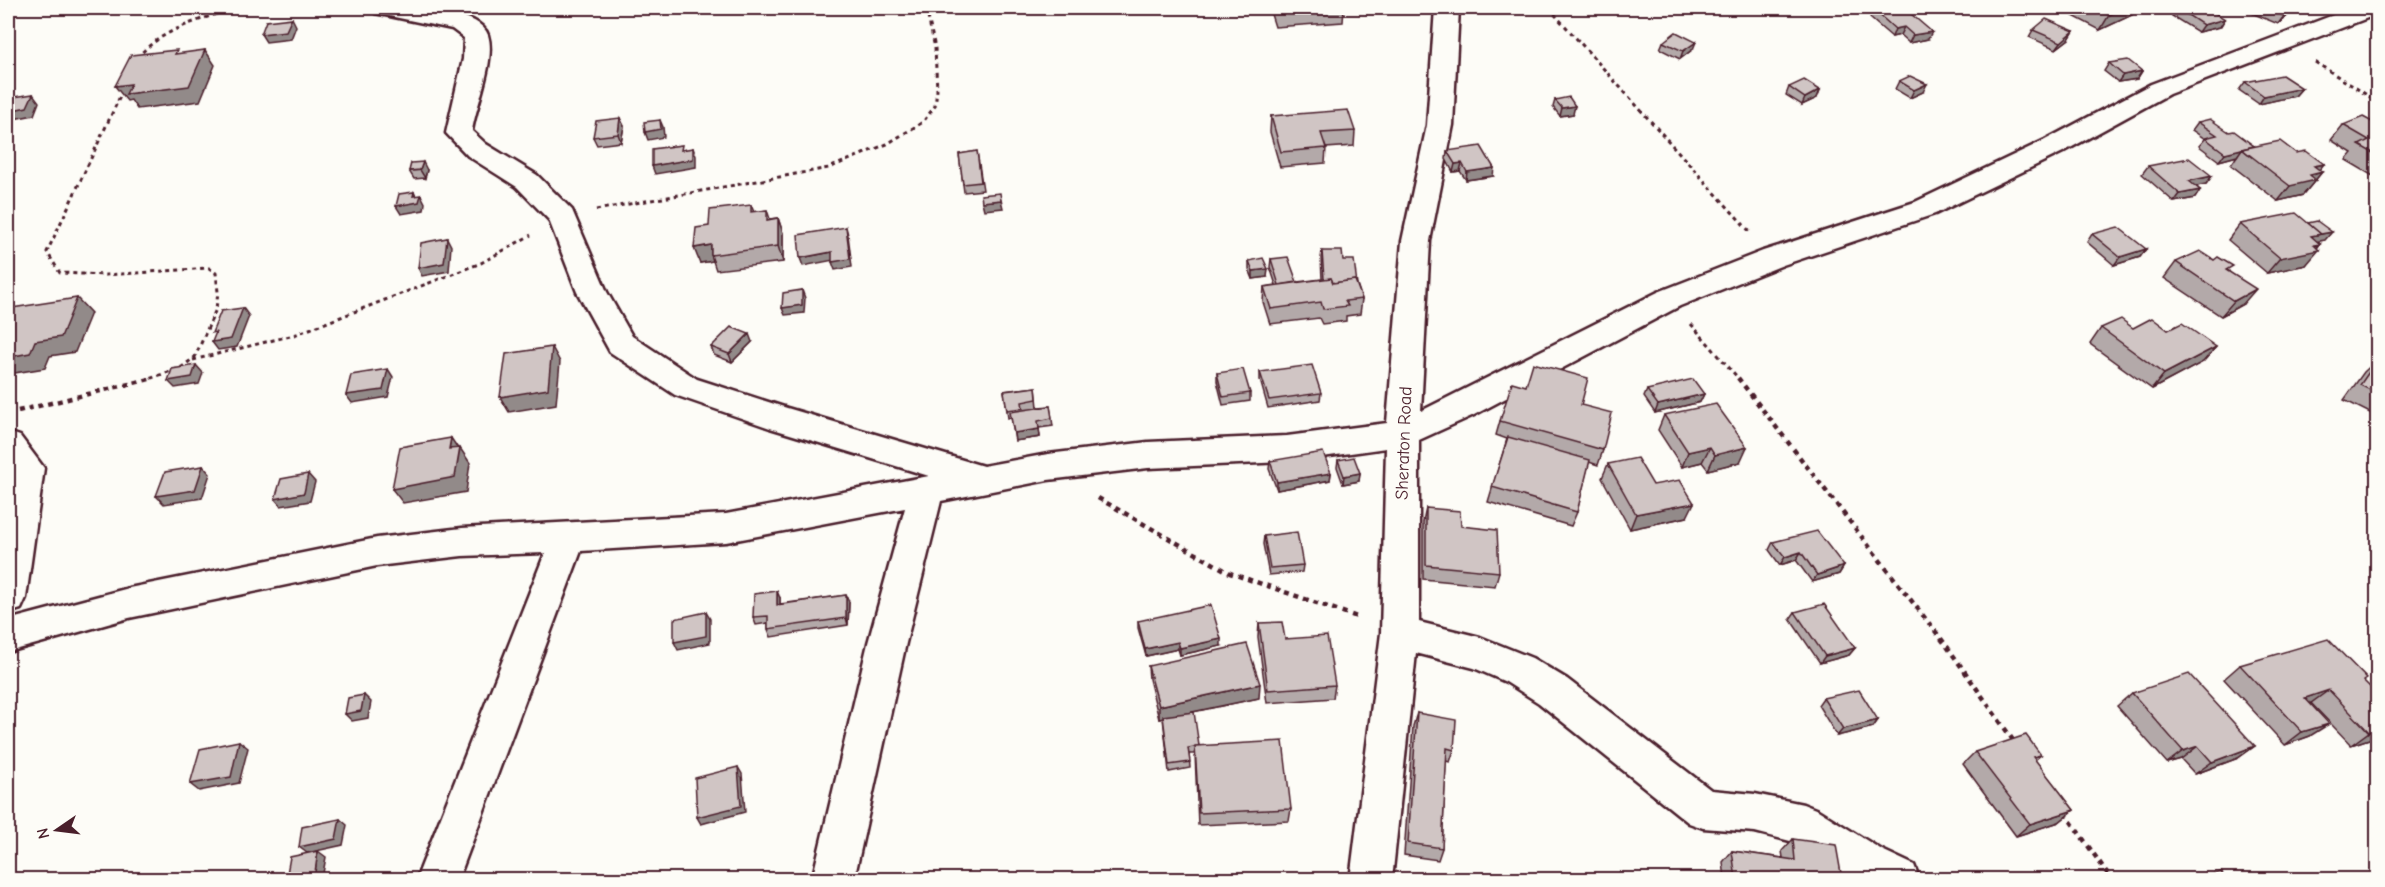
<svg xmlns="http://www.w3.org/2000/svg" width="2385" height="887" font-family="'Comic Neue',sans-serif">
<rect width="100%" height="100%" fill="#fdfcf7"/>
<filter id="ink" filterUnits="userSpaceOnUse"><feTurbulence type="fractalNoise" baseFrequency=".0167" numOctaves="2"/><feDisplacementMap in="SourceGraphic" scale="12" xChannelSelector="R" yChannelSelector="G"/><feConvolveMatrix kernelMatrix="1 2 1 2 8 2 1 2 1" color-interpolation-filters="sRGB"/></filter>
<g filter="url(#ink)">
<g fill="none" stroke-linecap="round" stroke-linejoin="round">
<!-- street casing -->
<g stroke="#4a1f2b" stroke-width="5">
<g id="street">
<path d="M371,8C395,5 479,7 488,35C496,60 476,105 472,131L486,144L537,175L572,210L607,292L632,336L697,379L787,408L983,466L1048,454L1148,442L1287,436L1387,423L1402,241L1427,125L1435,8H1459L1453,125L1430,241L1421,411L1658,292L1763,251L1915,202L2045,140L2151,84L2352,8H2378V14L2169,94L2063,152L1935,214L1783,265L1680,306L1474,415L1419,440V622L1480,637L1532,658L1567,679L1711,790L1755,794L1803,804L1818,810L1882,850L1914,865L1920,880H1854L1794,842L1755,832L1703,828L1689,823L1539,703L1506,682L1474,668L1416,653L1392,880H1350L1381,633L1386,448L1287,462L1148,468L1048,480L941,501L906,643L854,880H812L868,643L905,508L726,542L581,551L458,880H416L545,553L462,556L377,566L129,618L8,652V620L129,588L377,538L462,528L726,514L929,476L770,428L675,395L610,352L577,292L549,220L517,187L468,156L446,133L463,59L464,38L452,29L375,13Z"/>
<path d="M8,432L20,436L44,468L26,598L21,609L8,613V485L10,471L8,468Z"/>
</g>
</g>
<!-- path-far1 -->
<g stroke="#4a1f2b" stroke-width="3" stroke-dasharray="4 4" stroke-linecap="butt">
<path d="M1549,8L1751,233"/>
<path d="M137,58C161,29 199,21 233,8"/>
<path d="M2315,62L2378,102"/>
<path d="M123,90L47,252L60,273L106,275L209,268L216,273L218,292L216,309L195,357L182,367L149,379"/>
<path d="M596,210L829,168L887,144L923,122L935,106L937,90L935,48L926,8"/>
<path d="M1691,324L1739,379"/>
<path d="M193,360L294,335L481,263L531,235"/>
</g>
<!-- path -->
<g stroke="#4a1f2b" stroke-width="4.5" stroke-dasharray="5 5" stroke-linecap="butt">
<path d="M1738,378L1946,645L2015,743"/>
<path d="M18,411L154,378"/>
<path d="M1098,498L1230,573L1360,618"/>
<path d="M2065,813L2112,880"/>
</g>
<!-- street -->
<use href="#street" fill="#fdfcf7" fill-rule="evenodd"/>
</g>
<!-- wall -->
<g fill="#b3a9a9" stroke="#4a1f2b" stroke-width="1.5">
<path d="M1269,8H1344L1343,22L1275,27Z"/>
<path d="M2058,8H2136L2132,15L2100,30Z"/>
<path d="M2177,8L2225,19L2220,27L2198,32L2172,16Z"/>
<path d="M2253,8H2287L2292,10L2286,17L2278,24L2249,12Z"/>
<path d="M2288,8H2304L2297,12Z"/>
<path d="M1874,10L1928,39L1909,43L1900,35L1892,37L1870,18Z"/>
<path d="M2033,30L2074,31L2069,39L2056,49L2029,37Z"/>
<path d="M1663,42L1693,49L1680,59L1660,49Z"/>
<path d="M2109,63L2142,71L2137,79L2118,82L2104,71Z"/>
<path d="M1899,81L1923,92L1910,98L1895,89Z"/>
<path d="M2245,82L2302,88L2295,96L2259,104L2239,90Z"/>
<path d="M1789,87L1820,90L1817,98L1802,105L1786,95Z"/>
<path d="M1555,100L1573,114L1560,116L1553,107Z"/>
<path d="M1271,116L1355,131L1354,146L1326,148L1325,163L1280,167L1270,132Z"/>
<path d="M620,118L624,126L621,142L597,145L593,137Z"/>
<path d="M2198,122L2229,132L2254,146L2253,147L2319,170L2322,172L2303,195L2278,201L2231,165L2237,156L2219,161L2199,146L2205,139L2192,130Z"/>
<path d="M2343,125H2378V179L2346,160L2352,153L2331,140Z"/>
<path d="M977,151L983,190L964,192L959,154Z"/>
<path d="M1447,151L1493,176L1466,180L1460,171L1453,172L1446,159Z"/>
<path d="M2148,166L2212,176L2206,184L2196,186L2200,190L2195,198L2174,202L2142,174Z"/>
<path d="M427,170L425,178L414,179L409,171Z"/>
<path d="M751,205L754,212L767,210L770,219L778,218L783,233V262L716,270L713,261L700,263L709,226Z"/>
<path d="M2240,224L2325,240L2318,241L2320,244L2306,265L2267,273L2228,240Z"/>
<path d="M2092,234L2146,249L2140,257L2114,265L2087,242Z"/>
<path d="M1322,251L1343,260L1357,284L1362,299L1360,314L1346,316V321L1322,324L1319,318L1270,324L1263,302L1264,287L1276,285L1270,267L1271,259L1297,282L1322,279L1321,258Z"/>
<path d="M1249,261L1267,277L1253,279L1249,269Z"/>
<path d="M2176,262L2229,271L2243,304L2221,316L2164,278Z"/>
<path d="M2101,328H2133L2168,330L2216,347L2203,362L2152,389L2090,344Z"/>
<path d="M752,342L732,362L714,355L711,347Z"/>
<path d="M2378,359V417L2344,400L2364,372Z"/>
<path d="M1260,372L1321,393L1320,400L1268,408L1260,380Z"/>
<path d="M1217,373L1250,393V401L1223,405L1217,381Z"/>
<path d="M1036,387L1038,407L1050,406L1053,426L1039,428L1040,437L1015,441L1011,417L1008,418L1004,391Z"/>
<path d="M1647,390L1704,394L1700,402L1655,413L1644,397Z"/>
<path d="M1581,405L1603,450L1598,465L1589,462L1577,512L1571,526L1488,502L1507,439L1496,435L1500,421Z"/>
<path d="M1664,415L1740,462L1708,470L1702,462L1682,467L1658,430Z"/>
<path d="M1338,460L1360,473L1359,481L1343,484L1337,467Z"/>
<path d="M1270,461L1331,473L1330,480L1277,490L1269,469Z"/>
<path d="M1608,464L1653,485L1687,517L1630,529L1602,478Z"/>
<path d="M1426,508L1461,526L1499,572L1495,586L1423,579V522Z"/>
<path d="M1264,536L1303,565L1302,572L1269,575L1263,544Z"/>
<path d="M1773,542L1844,566L1839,574L1812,582L1796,560L1780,565L1769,550Z"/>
<path d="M846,595L849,602L848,625L771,637L768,629V623L756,625L753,617L780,598V604Z"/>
<path d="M1795,612L1855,648L1849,655L1820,663L1790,619Z"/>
<path d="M1138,621L1221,646L1180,655L1178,649L1146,656L1138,628Z"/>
<path d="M1259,623L1335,685L1333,698L1267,703L1258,637Z"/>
<path d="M2240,665L2364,681L2378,736L2351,745L2311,703L2310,704V736L2285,745L2224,679Z"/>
<path d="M1148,666L1259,698L1188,713L1199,746L1291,809L1289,821L1198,825L1195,754H1189L1190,768L1169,772L1163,718L1159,719L1149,679Z"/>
<path d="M2132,693L2255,746L2238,758L2195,774L2181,759L2167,763L2117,706Z"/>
<path d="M1823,698L1878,720L1873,727L1837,736L1818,705Z"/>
<path d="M1417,713L1454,750L1450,762L1446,761L1442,848L1438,860L1404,855L1413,726Z"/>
<path d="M1975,752L2041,755L2035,760L2074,810L2059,822L2016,836L1963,764Z"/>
<path d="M1793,839L1842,879H1725L1723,862L1732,851L1783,858L1782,851Z"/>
</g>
<!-- shaded-wall -->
<g fill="#928a89" stroke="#4a1f2b" stroke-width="1.5">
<path d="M2125,8H2136L2132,15L2100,30L2109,15Z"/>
<path d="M2292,10L2286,17L2278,24L2284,16Z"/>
<path d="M292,18L296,26L291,39L266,42L261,34Z"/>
<path d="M2225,19L2220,27L2198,32L2203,25Z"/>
<path d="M1904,27L1900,35L1892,37L1895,29Z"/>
<path d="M2074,31L2069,39L2056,49L2061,42Z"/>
<path d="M1932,32L1928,39L1909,43L1913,35Z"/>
<path d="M1696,42L1693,49L1680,59L1683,51Z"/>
<path d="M205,50L215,65L200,101L137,109L131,100L127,101L115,86Z"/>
<path d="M2142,71L2137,79L2118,82L2123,75Z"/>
<path d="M1927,84L1923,92L1910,98L1914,90Z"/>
<path d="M2302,88L2295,96L2259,104L2264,96Z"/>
<path d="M1820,90L1817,98L1802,105L1805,98Z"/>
<path d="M33,94L39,102L34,115L8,120V111Z"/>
<path d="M1575,106L1573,114L1560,116L1562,108Z"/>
<path d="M620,118L624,126L621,142L618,134Z"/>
<path d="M660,120L663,127L664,137L648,140L645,132Z"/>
<path d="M2254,146L2248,154L2242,149L2237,156L2219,161L2225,153Z"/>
<path d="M693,148L696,156V167L655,174L652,166Z"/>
<path d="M423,162L427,170L425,178L420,170Z"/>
<path d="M1462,163L1460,171L1453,172L1455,164Z"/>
<path d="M2324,164L2316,174L2322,172L2303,195L2278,201L2290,186L2314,166Z"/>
<path d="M1494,168L1493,176L1466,180L1467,172Z"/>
<path d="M2212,176L2206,184L2183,189L2189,181Z"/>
<path d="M2200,190L2195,198L2174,202L2180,194Z"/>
<path d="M414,192L418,200L421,195L425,203L424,210L401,214L396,206L413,196Z"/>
<path d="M1001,200L1003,208L984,210L982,202Z"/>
<path d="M778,218L783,233V262L778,246Z"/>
<path d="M846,227L848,235L852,267L835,270L832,262Z"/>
<path d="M2332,232L2325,240L2314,242L2311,236Z"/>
<path d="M447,238L451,246L449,271L422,276L418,268Z"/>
<path d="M2320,244L2314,251L2319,250L2306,265L2267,273L2280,258Z"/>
<path d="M711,245V255L713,261L700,263L694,248Z"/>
<path d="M2146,249L2140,257L2114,265L2120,257Z"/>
<path d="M832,252L834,260L803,266L800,258Z"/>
<path d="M1268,269L1267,277L1253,279V271Z"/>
<path d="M2256,289L2243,304L2221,316L2234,301Z"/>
<path d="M802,290L805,298L804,313L785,315L782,308Z"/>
<path d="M77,298L91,313L75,352L50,356L45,368L8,374V357L35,341Z"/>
<path d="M243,308L249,316L237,347L218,350L212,342Z"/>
<path d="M749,334L752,342L732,362L729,354Z"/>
<path d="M552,347L560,362L556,404L509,412L500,397Z"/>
<path d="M2216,347L2203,362L2152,389L2164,374Z"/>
<path d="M196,365L203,373L199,384L175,388L168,381Z"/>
<path d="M388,369L393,377L388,397L352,403L346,395Z"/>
<path d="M1704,394L1700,402L1655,413L1658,405Z"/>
<path d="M1039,429L1040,437L1015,441L1014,433Z"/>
<path d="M451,438L459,450L460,448L470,463L466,492L403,503L392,489L449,449Z"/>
<path d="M1710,447L1702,462L1682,467L1688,452Z"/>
<path d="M1747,447L1740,462L1708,470L1715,455Z"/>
<path d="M203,466L210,474L202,498L164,504L156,496Z"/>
<path d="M1331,473L1330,480L1277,490V482Z"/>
<path d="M1360,473L1359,481L1343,484L1344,476Z"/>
<path d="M308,474L315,482L310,501L281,506L275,499Z"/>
<path d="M1694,503L1687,517L1630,529L1636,514Z"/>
<path d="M1801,552L1796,560L1780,565L1785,557Z"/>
<path d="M1844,566L1839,574L1812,582L1817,575Z"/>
<path d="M777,591L780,598V612L777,605Z"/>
<path d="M846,595L849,602L848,625L846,618Z"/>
<path d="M706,612L710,619V643L678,650L674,642Z"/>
<path d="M1221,639V646L1180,655V648Z"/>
<path d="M1178,642V649L1146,656L1145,649Z"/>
<path d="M1855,648L1849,655L1820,663L1825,656Z"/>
<path d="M1260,684L1259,698L1159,719V706Z"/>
<path d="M2329,690L2311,703L2288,711L2305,698Z"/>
<path d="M364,695L371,702L368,718L352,721L345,714Z"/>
<path d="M1878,720L1873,727L1837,736L1843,729Z"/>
<path d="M2329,724L2310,736L2285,745L2302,732Z"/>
<path d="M2378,730V736L2351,745L2369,732Z"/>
<path d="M239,741L248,748L239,783L199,791L190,784Z"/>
<path d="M2198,746L2181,759L2167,763L2183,751Z"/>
<path d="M2255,746L2238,758L2195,774L2212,762Z"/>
<path d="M738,767L742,774L745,812L701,824L697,817Z"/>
<path d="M2074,810L2059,822L2016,836L2030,824Z"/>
<path d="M340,819L347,825L343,845L307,853L299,847Z"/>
<path d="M318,851L326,857L322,879H314Z"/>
</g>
<!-- building -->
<g fill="#d0c5c4" stroke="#4a1f2b" stroke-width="1.5">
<path d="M1274,8H1339L1276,13Z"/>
<path d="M1887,8H1904L1932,32L1913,35L1904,27L1895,29L1874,10Z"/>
<path d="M2095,8H2125L2109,15Z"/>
<path d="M2177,8H2207L2225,19L2203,25Z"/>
<path d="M2262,8H2287L2292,10L2284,16Z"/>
<path d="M292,18L286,31L261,34L266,21Z"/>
<path d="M2046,19L2074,31L2061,42L2033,30Z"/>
<path d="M1676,32L1696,42L1683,51L1663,42Z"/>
<path d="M177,50L175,54L205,50L189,86L126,94L131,84L115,86L131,55Z"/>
<path d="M2128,60L2142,71L2123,75L2109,63Z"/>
<path d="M2282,75L2302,88L2264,96L2245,82Z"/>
<path d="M1910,76L1927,84L1914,90L1899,81Z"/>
<path d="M1804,80L1820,90L1805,98L1789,87Z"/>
<path d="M33,94L27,107L8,111V98Z"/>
<path d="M1569,97L1575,106L1562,108L1555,100Z"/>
<path d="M1348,110L1355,131L1321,133L1326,148L1281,152L1271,116Z"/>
<path d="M2363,117L2378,125V156L2359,145L2369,140L2343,125Z"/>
<path d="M620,118L618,134L593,137L596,121Z"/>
<path d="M2210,119L2229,132L2234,131L2254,146L2225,153L2205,138L2217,135L2198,122Z"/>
<path d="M660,120L661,129L645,132L644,122Z"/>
<path d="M2280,141L2296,153L2306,151L2324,164L2314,166L2322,172L2310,175L2316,180L2290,186L2242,149Z"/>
<path d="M682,145L681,150L693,148V159L652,166V149Z"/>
<path d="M1481,146L1494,168L1467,172L1462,163L1455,164L1447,151Z"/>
<path d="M977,151L981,182L963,184L959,154Z"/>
<path d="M2189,158L2212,176L2189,181L2200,190L2180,194L2148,166Z"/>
<path d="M423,162L420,170L409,171L411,163Z"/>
<path d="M414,192L413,196L421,195L419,202L396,206L399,194Z"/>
<path d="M1000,193L1001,200L982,202L981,195Z"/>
<path d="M751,205V212L767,210V220L778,218V246L711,255V245L694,248L696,228L709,226L710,210Z"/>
<path d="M2296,213L2321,234L2311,236L2320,244L2314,245L2319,250L2280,258L2240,224Z"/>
<path d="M2317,221L2332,232L2321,234L2308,223Z"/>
<path d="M846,227L850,259L832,262V252L800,258L798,235Z"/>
<path d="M2118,227L2146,249L2120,257L2092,234Z"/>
<path d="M447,238L444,263L418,268L421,243Z"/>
<path d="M1322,251H1342L1343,260H1354L1357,284L1355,280L1333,283L1331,278L1324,279Z"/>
<path d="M2200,251L2214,260L2218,257L2233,266L2226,270L2256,289L2234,301L2176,262Z"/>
<path d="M1288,257L1297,282L1279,285L1271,259Z"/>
<path d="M1263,258L1268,269L1253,271L1249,261Z"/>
<path d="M1331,278L1333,283L1355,280L1362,299L1345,301L1348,306L1323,309L1321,302L1271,309L1264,287Z"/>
<path d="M802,290V305L782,308L783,293Z"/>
<path d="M77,298L61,337L35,341L30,353L8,357V318L12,308Z"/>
<path d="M243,308L231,339L212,342L216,332L212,333L221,311Z"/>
<path d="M2152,318L2168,330L2182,323L2216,347L2164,374L2101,328L2121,319L2133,328Z"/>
<path d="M731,327L749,334L729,354L711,347Z"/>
<path d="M552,347L548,389L500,397L506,354Z"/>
<path d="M2378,359V394L2360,385Z"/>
<path d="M1533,363L1588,378L1581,405L1612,413L1603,450L1500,421L1512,382L1526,386Z"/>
<path d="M196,365L192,377L168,381L172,369Z"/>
<path d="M1312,365L1321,393L1269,400L1260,372Z"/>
<path d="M388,369L383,390L346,395L351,375Z"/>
<path d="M1243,369L1250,393L1223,397L1217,373Z"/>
<path d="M1693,379L1704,394L1658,405L1647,390Z"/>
<path d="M1036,387L1037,399L1022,402L1023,408L1007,410L1004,391Z"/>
<path d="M1716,404L1747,447L1715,455L1710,447L1688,452L1664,415Z"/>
<path d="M1050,406L1052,418L1038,421L1039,429L1014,433L1010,412Z"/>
<path d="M1508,437L1590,460L1577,512L1492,487Z"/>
<path d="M451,438L449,449L460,448L455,477L392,489L400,447Z"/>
<path d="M1323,452L1331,473L1277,482L1270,461Z"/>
<path d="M1354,457L1360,473L1344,476L1338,460Z"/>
<path d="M1637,458L1653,485L1680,480L1694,503L1636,514L1608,464Z"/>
<path d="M203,466L195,490L156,496L165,472Z"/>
<path d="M308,474L304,493L275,499L281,479Z"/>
<path d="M1426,508L1460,511L1461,526L1497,530L1499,572L1426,565Z"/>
<path d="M1817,531L1844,566L1817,575L1801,552L1785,557L1773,542Z"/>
<path d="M1297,532L1303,565L1270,568L1264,536Z"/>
<path d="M777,591V605L846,595V618L768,629V616L753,617L754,594Z"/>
<path d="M1824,604L1855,648L1825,656L1795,612Z"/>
<path d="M1211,605L1221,639L1180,648L1178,642L1145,649L1138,621Z"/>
<path d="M706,612V636L674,642V619Z"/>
<path d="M1282,622L1285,639L1327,636L1335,685L1268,690L1259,623Z"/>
<path d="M2328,639L2367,679L2364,681L2378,695V730L2369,732L2329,690L2305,698L2329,724L2302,732L2240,665Z"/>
<path d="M1247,644L1260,684L1159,706L1148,666Z"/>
<path d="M2189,674L2255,746L2212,762L2198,746L2183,751L2132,693Z"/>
<path d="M1859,690L1878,720L1843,729L1823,698Z"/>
<path d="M364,695L361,711L345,714L348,698Z"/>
<path d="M1194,712L1199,746L1188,748L1190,762L1169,765L1163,716Z"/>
<path d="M1417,713L1456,720L1454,750L1447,748L1442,848L1408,843Z"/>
<path d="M2026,735L2041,755L2033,757L2074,810L2030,824L1975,752Z"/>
<path d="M239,741L231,777L190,784L200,749Z"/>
<path d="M1283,741L1291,809L1199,813L1195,746Z"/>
<path d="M738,767L741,806L697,817L695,778Z"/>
<path d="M340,819L336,839L299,847L302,827Z"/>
<path d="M1793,839L1836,845L1842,879H1736L1732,851L1795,860Z"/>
<path d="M318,851L314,879H286L290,857Z"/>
<path d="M2221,872L2226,879H2195Z"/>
</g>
</g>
<g text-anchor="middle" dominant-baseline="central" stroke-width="4.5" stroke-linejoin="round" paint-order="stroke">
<!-- street labels -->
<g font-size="18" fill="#4a1f2b" stroke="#fdfcf7">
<text transform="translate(1404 443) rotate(-88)">Sheraton Road</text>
</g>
</g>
<!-- margin -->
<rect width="2385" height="887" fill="none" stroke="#fdfcf7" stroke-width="30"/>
<rect x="15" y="15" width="2355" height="857" fill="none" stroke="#4a1f2b" stroke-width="2" filter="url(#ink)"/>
<!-- north arrow -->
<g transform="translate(57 830) rotate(256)" stroke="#fdfcf7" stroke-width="4.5" paint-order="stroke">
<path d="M0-4.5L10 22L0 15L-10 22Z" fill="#4a1f2b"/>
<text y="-9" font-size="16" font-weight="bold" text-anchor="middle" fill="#4a1f2b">N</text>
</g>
</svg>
